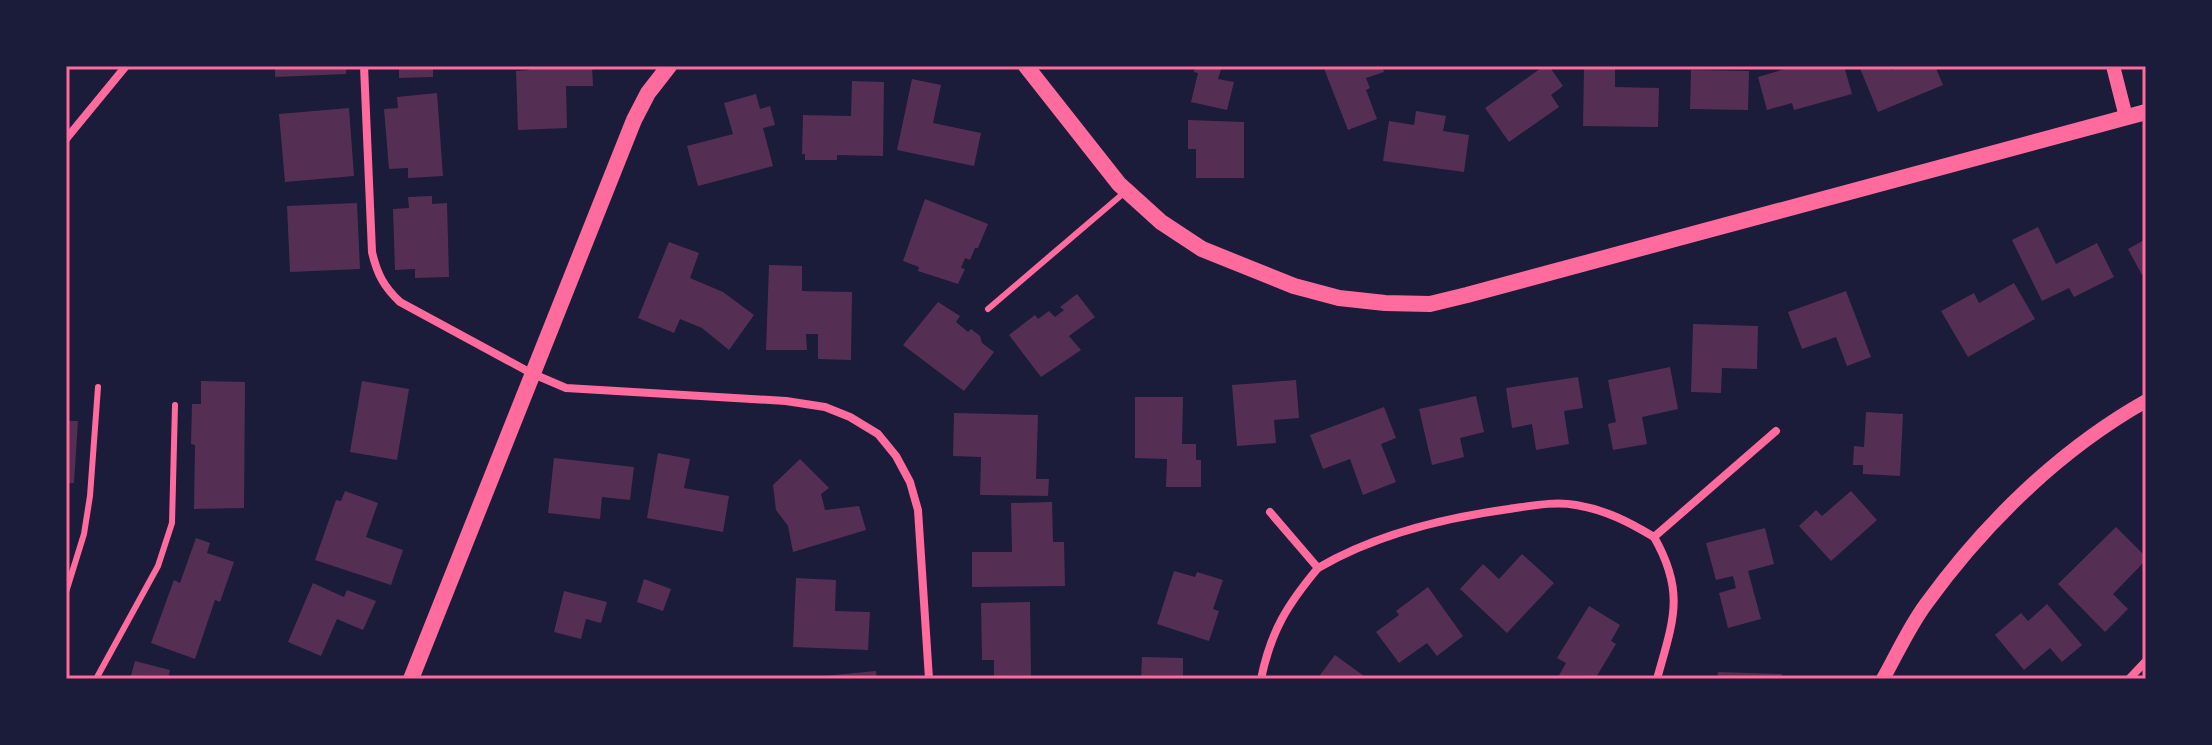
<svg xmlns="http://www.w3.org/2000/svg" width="2212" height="745" font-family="Bitter,serif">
<rect width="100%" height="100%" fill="#1b1b3a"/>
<!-- building -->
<g fill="#542f53">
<path d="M275,66H346V74L275,77Z"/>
<path d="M380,66H433V77L399,78V69H380Z"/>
<path d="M529,66H592L593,86H566L567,128L518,130L516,71L529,70Z"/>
<path d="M1195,66H1222L1218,79L1234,82L1227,110L1191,102L1198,73L1194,72Z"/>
<path d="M1323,66H1382L1384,72L1366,78L1370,88L1366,90L1377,119L1348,130Z"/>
<path d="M1544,66H1549L1563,86L1551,95L1559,107L1509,142L1485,108Z"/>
<path d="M1584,66H1615V87L1659,88L1658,127L1583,126Z"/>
<path d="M1795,66H1844L1852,94L1794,110L1792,103L1767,110L1758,77Z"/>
<path d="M1859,66H1889L1891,70L1901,66H1935L1943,85L1878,112Z"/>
<path d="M1691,70L1749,71L1748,110L1690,109Z"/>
<path d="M912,79L941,85L933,123L981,133L974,166L897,150Z"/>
<path d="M852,81L884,82L883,156L837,155V160H805V154H802L803,115L851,116Z"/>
<path d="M437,93L443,176L408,178V168L389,169L384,109L398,108L397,97Z"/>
<path d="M756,94L760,109L770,106L775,125L763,128L773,166L698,186L687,146L733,134L724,103Z"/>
<path d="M349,108L354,176L285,182L279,114Z"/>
<path d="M1416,111L1446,116L1443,131L1469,135L1464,172L1383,161L1389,121L1414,125Z"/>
<path d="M1188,120L1244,122V178H1196V149H1188Z"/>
<path d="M432,196V204L447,203L449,277L415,278V269L395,270L393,209L409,208L408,197Z"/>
<path d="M925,199L988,224L978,248H975L970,260L965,258L961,268L965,269L958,284L918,271L919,267L903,261Z"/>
<path d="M357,203L360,269L290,272L287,206Z"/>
<path d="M2038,227L2056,264L2097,243L2114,277L2074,297L2069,288L2042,301L2012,240Z"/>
<path d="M2146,239V272L2142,275L2128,249Z"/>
<path d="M669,242L699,253L690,278L723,292L754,315L729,350L702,328L680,319L674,333L638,318Z"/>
<path d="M769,265L802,266V291L852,292L851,360L818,359V334H806L807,350H766Z"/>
<path d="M2014,283L2035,319L1968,357L1941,311L1974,293L1979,303Z"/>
<path d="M1846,291L1871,357L1847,366L1836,337L1802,349L1788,312Z"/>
<path d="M1077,294L1095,317L1069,336L1081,350L1041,377L1009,335L1035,315L1038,319L1049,311L1055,317L1064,310L1060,307Z"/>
<path d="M938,302L960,316L956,322L968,332L971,329L980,336L982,343L994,352L964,391L903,345Z"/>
<path d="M1693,324L1758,326L1757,369L1722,368L1721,393L1691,392Z"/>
<path d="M1670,367L1678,409L1642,417L1647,444L1613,450L1608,424L1616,422L1608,380Z"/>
<path d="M1578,377L1583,408L1564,411L1569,444L1536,450L1532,424L1512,428L1506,388Z"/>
<path d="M1296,380L1299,418L1274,420L1276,443L1237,446L1232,385Z"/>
<path d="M201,381L245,382L244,508L194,509L195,445L191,444L192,404H201Z"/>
<path d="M362,381L409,389L397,460L350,452Z"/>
<path d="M1476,396L1484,432L1460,438L1464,457L1432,465L1419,409Z"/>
<path d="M1135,397H1183L1182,444H1196V460H1201V487H1166L1167,459L1135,458Z"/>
<path d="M1384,407L1396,438L1381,444L1396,482L1363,495L1350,459L1323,469L1310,435Z"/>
<path d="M1866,412L1903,414L1900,476L1863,474V465H1853L1854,446L1864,447Z"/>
<path d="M954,413L1038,415L1036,479H1049L1048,496L980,495L981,457L953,456Z"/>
<path d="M66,421H78L74,483H66Z"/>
<path d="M658,453L690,459L684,488L729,496L723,532L647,518Z"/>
<path d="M554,458L634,467L630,500L602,497L600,519L548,513Z"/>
<path d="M800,459L829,488L821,494L825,510L859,506L866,530L793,552L788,526L776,510L773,485Z"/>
<path d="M345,491L378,503L366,537L403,550L391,585L315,560L336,500L341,501Z"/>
<path d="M1851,491L1877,520L1831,561L1799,526L1816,510L1822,516Z"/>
<path d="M1052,502L1053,542H1064L1065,586L972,587V552H1012L1011,503Z"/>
<path d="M2116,527L2146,557V560L2113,594L2128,609L2105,632L2058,584Z"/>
<path d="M1765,528L1774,564L1748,571L1761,619L1728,628L1719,593L1736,588L1733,576L1716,580L1706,543Z"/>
<path d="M196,538L210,543L207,553L234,562L220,602L215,600L195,659L151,643L174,580L180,583Z"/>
<path d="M1522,554L1554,583L1507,633L1460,589L1483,564L1499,579Z"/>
<path d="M1174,571L1195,577L1197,572L1223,580L1213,609L1219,611L1209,641L1157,624Z"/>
<path d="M796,578L836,580L835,611L870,612L868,650L793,647Z"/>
<path d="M644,579L671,589L663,611L637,602Z"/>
<path d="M313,583L344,597L347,590L376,601L363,630L337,619L321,656L288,642Z"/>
<path d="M1428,587L1463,636L1437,656L1427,643L1399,663L1376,632L1399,615L1396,611Z"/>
<path d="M564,591L607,602L601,623L586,619L581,639L554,632Z"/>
<path d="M1030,602L1031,677L994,678V660H982L981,603Z"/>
<path d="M2047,604L2082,645L2062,662L2050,648L2024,670L1995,635L2021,613L2028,621Z"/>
<path d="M1589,606L1620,625L1611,641L1616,644L1595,679H1557L1566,663L1557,658Z"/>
<path d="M1335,655L1368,679H1317Z"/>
<path d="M1142,657L1183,658V679H1141Z"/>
<path d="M135,661L170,670L168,679H130Z"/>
<path d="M876,671L877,679H814V677Z"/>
<path d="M1718,672L1782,674L1781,679H1717Z"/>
</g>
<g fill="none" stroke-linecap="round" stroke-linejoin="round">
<!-- service -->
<g stroke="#ff6b9d" stroke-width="6">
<path d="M988,309L1125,192"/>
<path d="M66,592L84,534L90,496L98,387"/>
<path d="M96,679L158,566L172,523L175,405"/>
</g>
<!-- minor -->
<g stroke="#ff6b9d" stroke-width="8">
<path d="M364,66L372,252C377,274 384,287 400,302L531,373L566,388L786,401L825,407L850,417L878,434L896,456L910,482L918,510L929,679"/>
<path d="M66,139L126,66"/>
<path d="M1270,512L1318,568C1376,534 1443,518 1509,509C1531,506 1554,501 1576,505C1606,510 1629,522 1654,537L1776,431"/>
<path d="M1654,537C1686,593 1673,621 1657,679"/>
<path d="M1261,679C1271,631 1287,605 1318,568"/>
<path d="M2129,679L2146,661"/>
</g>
<!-- tertiary -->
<g stroke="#ff6b9d" stroke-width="14">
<path d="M2113,66L2126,117"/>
<path d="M1883,679C1897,654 1909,627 1926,604C1984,524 2059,450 2146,401"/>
</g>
<!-- secondary -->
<g stroke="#ff6b9d" stroke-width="16">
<path d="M1026,66L1119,184L1161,222L1202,249L1294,286L1339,298L1385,303L1430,304L1467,295L2146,112"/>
<path d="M411,679L634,120L648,93L669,66"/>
</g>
</g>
<!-- border -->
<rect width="2212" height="745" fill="none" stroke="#1b1b3a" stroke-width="136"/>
<rect x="68" y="68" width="2076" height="609" fill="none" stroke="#ff6b9d" stroke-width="3"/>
</svg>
